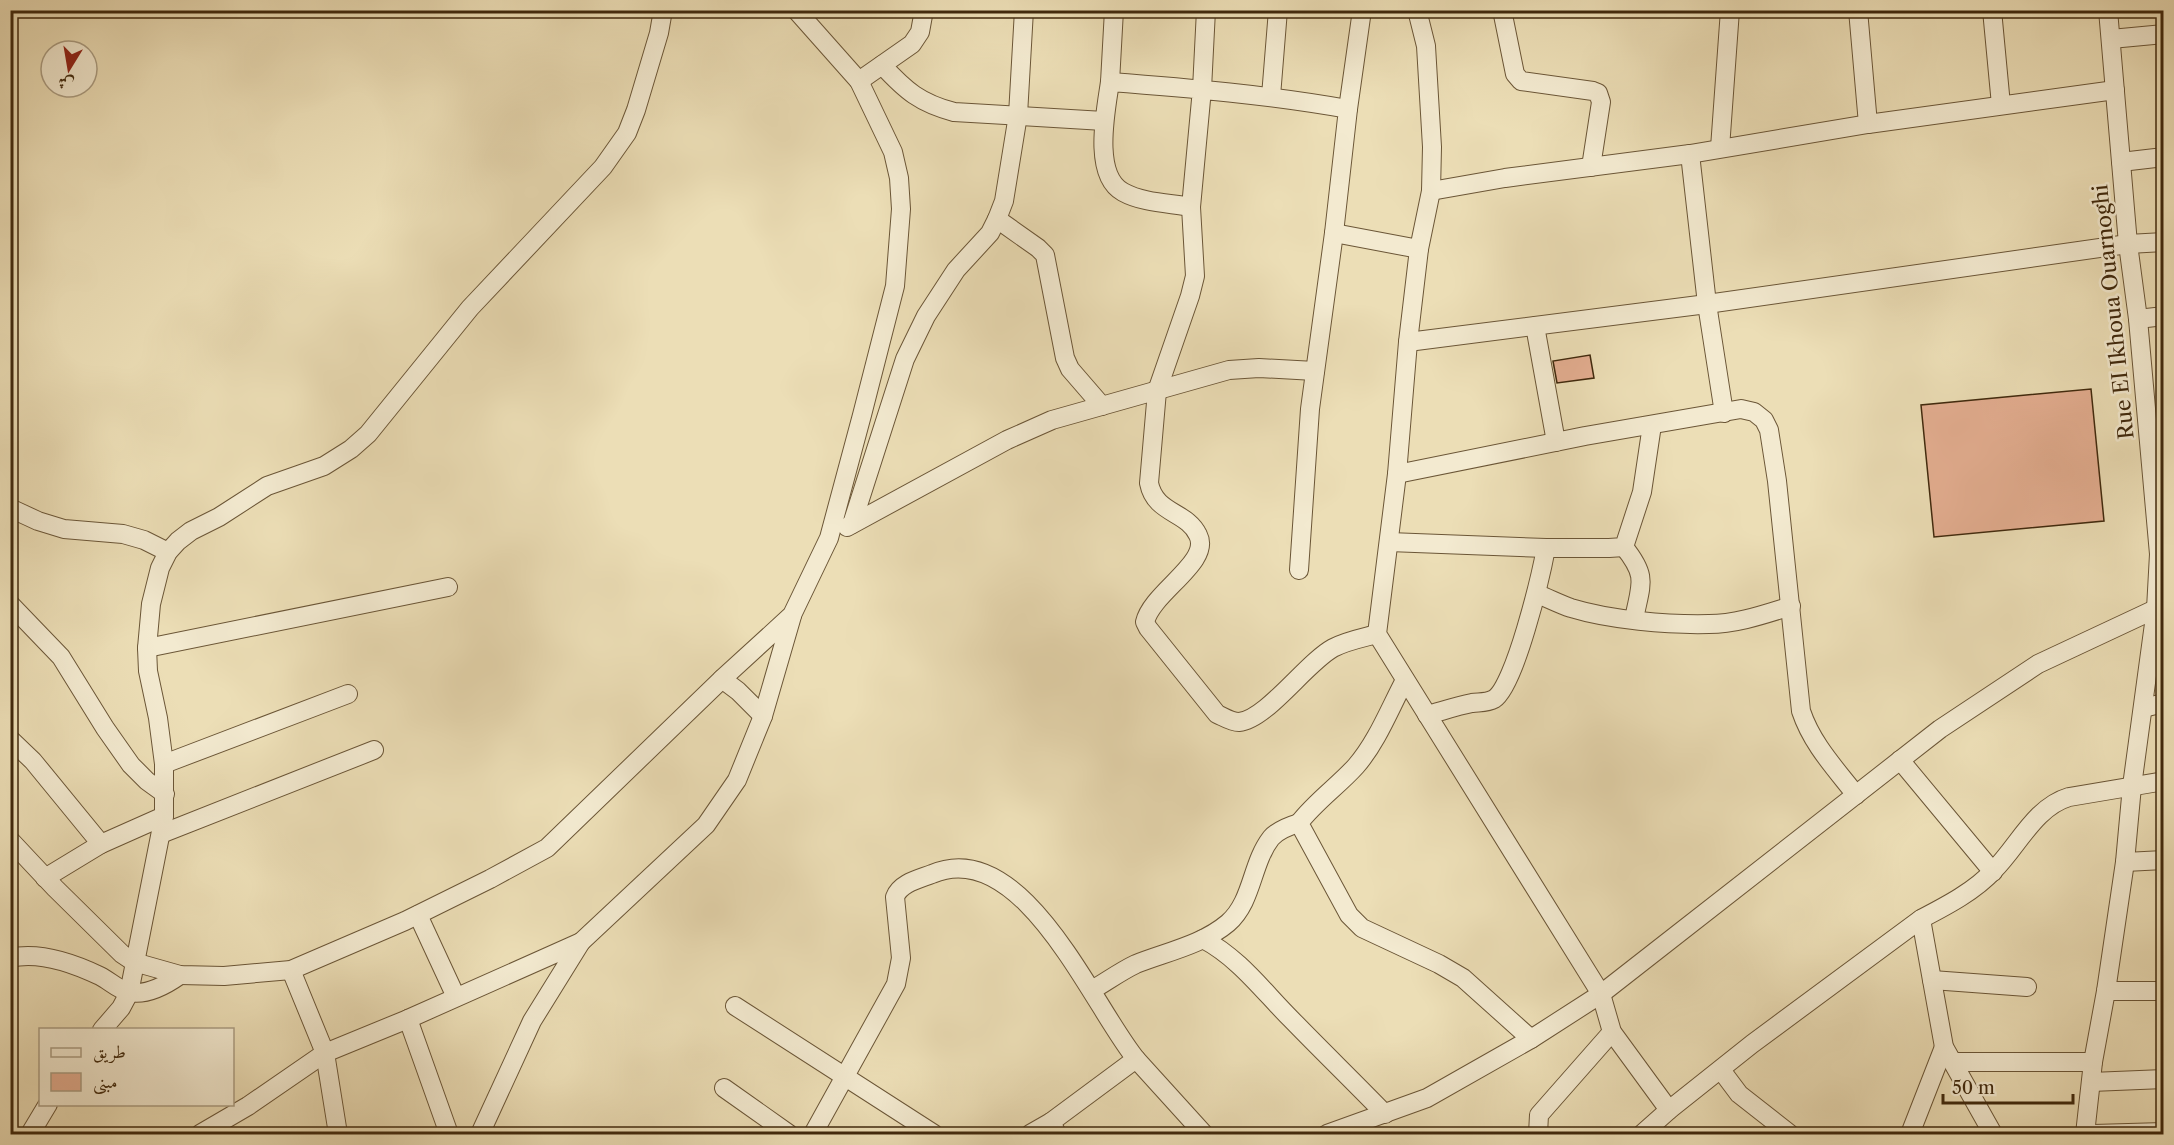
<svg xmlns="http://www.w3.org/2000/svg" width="2174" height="1145" font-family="'Libre Caslon Text',Amiri,serif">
<rect width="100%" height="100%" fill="#ecdeb6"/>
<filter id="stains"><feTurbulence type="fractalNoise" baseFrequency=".00333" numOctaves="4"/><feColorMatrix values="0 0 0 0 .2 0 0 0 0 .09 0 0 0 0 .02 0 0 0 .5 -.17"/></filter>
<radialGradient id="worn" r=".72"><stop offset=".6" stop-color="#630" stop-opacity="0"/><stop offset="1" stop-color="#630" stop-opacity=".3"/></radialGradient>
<!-- building -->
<g fill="#e4ae91" stroke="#40290d" stroke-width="1.5">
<path d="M1590,355L1594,378L1557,383L1553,361Z"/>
<path d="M2091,389L2104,521L1934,537L1921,405Z"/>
</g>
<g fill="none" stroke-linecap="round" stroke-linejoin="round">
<!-- minor casing -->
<g stroke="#6b5637" stroke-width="20">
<g id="minor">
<path d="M1206,10L1202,89L1191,207C1169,203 1143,203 1123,192C1092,175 1106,110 1110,82C1190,88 1269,95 1348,109L1334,233L1310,409L1299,570"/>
<path d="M1417,10L1426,46L1432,147L1431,191L1419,249L1408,342L1397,474L1377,634L1601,994L1612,1032L1669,1110"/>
<path d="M1502,10L1515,74L1521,81L1593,91L1598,93L1601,102L1591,167"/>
<path d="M1858,10L1868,124"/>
<path d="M1992,10L2001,105"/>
<path d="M2111,39L2164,34"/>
<path d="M882,65C906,91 920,103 954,112L1104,121"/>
<path d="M859,81L912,44L920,32L924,10"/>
<path d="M1110,82L1114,10"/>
<path d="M1271,96L1278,10"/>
<path d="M1348,109L1362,10"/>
<path d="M1720,148L1730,10"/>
<path d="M1690,154L1707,304L1724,413"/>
<path d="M2121,162L2164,157"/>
<path d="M1431,191L1505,178L1690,154L1868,124L2115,90"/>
<path d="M1191,207L1195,276L1190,296L1157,391L1149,483C1155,514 1187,511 1198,535C1212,562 1152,592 1145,622L1148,628L1217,714C1224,717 1231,722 1239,722C1266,720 1306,663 1333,648C1346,641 1362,638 1377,634"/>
<path d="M997,219L1038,248L1045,255L1065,358L1070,369L1102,406"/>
<path d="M1334,233L1419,249"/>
<path d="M2138,319L2164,316"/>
<path d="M1535,326L1556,442"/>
<path d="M1408,342L1707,304L2128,244L2164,242"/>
<path d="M1397,474L1585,436L1741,409L1754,412L1764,420L1769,430L1777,481L1801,711C1812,744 1835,768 1856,795"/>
<path d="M10,508L38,521L64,529L123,534L144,540L168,552"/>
<path d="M852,524L905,359L926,316L956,270L990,233L997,219L1004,201L1018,115L1024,10"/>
<path d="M847,527L1007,440L1052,420L1229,370L1259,368L1315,371"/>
<path d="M1389,542L1546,548H1609L1624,547L1642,492L1652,425"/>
<path d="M1624,547C1648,577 1641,583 1634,619"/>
<path d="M1537,594C1548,598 1559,604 1571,608C1610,620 1668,625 1709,624C1737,624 1765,614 1791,606"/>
<path d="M10,604L61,657L105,728L131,765L147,781L165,794"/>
<path d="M147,648L448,587"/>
<path d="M722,679L738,691L763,716"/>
<path d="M1405,680C1390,708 1377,742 1356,766C1338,786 1316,801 1299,823L1349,915L1362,928L1439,964L1463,978L1531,1039"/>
<path d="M2143,708L2164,703"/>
<path d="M1427,715C1442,711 1457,706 1472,703C1479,702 1487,703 1494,699C1515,686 1541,575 1546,548"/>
<path d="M10,739L33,761L101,844"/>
<path d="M1900,760L1993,872"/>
<path d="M164,764L348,694"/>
<path d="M161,834L374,750"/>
<path d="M10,840L55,888L122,954L134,962L180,975L224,976L291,970L405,921L490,879L547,848L722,679L792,615L829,538L862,415L895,286L901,209L899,178L893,152L859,81L796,10"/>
<path d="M2125,862L2164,860"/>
<path d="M45,878L101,844L164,816"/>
<path d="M418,915L456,997"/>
<path d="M1921,919L1944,1047L1993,1134"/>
<path d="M1203,939C1239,958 1263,991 1291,1019C1322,1051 1354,1082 1385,1114"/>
<path d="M581,942L706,825L737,780L763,716L792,616"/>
<path d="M10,958C39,951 75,964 100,976C110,981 118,990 129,992C147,996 166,985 180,975"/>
<path d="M291,970L325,1053L338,1134"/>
<path d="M1932,980L2027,987"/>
<path d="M1092,990C1106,982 1121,971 1136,964C1166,952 1202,945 1228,923C1253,901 1251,864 1271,838C1278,830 1289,826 1299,823"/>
<path d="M2106,991H2164"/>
<path d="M735,1006L934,1134"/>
<path d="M408,1019L449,1134"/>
<path d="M102,1030L121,1008L129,993L164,816V764L158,718L148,671L147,648L151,604L160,568L168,552L178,541L191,531L219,517L267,486L324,466L351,449L368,434L470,308L603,167L627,133L636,110L659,33L663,10"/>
<path d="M1136,1059L1204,1134"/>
<path d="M1953,1062H2093"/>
<path d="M1721,1070L1739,1094L1790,1134"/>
<path d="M2091,1082L2164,1079"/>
<path d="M724,1088L789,1134"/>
<path d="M30,1134L48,1104"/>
<path d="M200,1134L248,1106L325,1053L408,1019L581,942L532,1021L480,1134"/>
<path d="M813,1134L896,984L901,958L895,897C900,883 919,879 932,874C1022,835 1092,1005 1136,1059L1051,1122"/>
<path d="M1030,1134L1051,1122L1057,1134"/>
<path d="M1327,1134L1427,1098L1531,1039L1601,994L1940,729L2038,664L2164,605"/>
<path d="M1538,1134L1539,1115L1612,1032"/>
<path d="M1642,1134L1669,1110L1752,1044L1921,919C1946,906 1975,891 1994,870C2018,846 2035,807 2069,797L2164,781"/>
<path d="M1910,1134L1944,1047"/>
<path d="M2085,1134L2093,1062L2106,991L2125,862L2132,786L2156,609L2159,554L2138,319L2128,244L2108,10"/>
<path d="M2093,1134L2164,1132"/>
</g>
</g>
<!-- minor -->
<use href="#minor" stroke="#f3ead0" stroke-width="18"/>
</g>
<g text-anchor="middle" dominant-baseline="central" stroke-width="5" stroke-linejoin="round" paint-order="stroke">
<!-- street labels -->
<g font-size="21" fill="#40290d" stroke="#f3ead0">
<text transform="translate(2113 312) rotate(-96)">Rue EI Ikhoua Ouarnoghi</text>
</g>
</g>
<!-- margin -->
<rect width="2174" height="1145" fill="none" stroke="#ecdeb6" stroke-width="36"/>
<rect x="12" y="12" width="2150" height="1121" fill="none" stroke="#40290d" stroke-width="3"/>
<rect x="18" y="18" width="2138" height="1109" fill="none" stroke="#40290d" stroke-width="1.5"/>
<!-- legend -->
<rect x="39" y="1028" width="195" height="78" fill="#f3ead0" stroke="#ab9d82" stroke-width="1.5"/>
<rect x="51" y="1048" width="30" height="9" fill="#f3ead0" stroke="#ab9d82" stroke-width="1.5"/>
<text x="93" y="1058" font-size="18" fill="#40290d">طريق</text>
<rect x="51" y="1073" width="30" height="18" fill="#e4ae91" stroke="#ab9d82" stroke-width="1.5"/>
<text x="93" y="1088" font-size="18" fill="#40290d">مبنى</text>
<!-- north arrow -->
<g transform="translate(69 69) rotate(191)"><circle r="28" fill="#f3ead0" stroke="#ab9d82" stroke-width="1.5"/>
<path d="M0-4.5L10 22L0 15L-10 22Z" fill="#8f2418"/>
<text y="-9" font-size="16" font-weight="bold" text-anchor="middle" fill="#40290d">ش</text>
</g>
<!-- scale -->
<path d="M1943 1094v9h130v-9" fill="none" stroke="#40290d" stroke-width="3"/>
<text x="1952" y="1094" font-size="18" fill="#40290d" stroke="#f3ead0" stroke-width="4.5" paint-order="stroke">50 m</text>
<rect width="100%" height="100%" filter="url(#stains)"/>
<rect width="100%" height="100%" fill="url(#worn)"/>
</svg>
